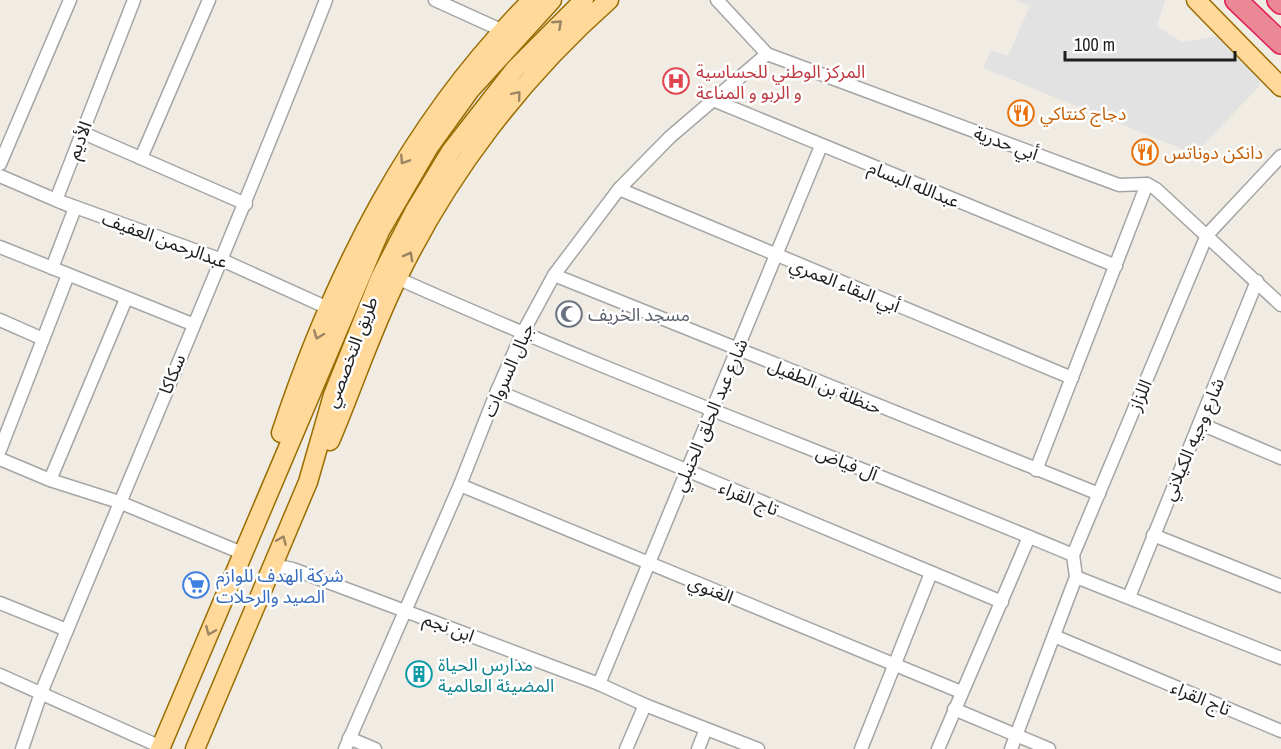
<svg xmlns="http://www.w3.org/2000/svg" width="1281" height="749" font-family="'Archivo Narrow','Noto Sans Arabic',sans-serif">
<rect width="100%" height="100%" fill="#f0ece4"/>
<!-- parking -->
<path fill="#e2e2e2" d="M1015,0H1165L1157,26L1182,42L1218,36L1260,76L1259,87L1194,154L983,68L991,50L1008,56L1030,6Z"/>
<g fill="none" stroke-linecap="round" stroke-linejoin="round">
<!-- street casing -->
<g stroke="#a5a5a5" stroke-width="15">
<g id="street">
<path d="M435,0L501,30"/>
<path d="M717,0L767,54L1119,185L1147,184L1156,189L1281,305"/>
<path d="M713,100L1116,266"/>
<path d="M81,132L246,204"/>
<path d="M141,158L209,0"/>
<path d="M0,164L70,0"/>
<path d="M0,176L56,200L222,260L328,308"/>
<path d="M619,189L1072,378"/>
<path d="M0,247L192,324"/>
<path d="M52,268L75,208L56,200L134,0"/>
<path d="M554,275L1099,494"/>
<path d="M397,278C619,378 849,461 1073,555L1076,577L1011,749"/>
<path d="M0,320L43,339"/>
<path d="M497,391L1002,602"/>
<path d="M1201,424L1281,458"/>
<path d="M0,450L68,275"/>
<path d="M0,459L50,480L119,502L242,553"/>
<path d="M1036,470L1147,184"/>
<path d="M50,480L126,299"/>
<path d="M460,485L961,692"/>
<path d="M1153,535L1281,586"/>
<path d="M1073,555L1207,235L1281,156"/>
<path d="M272,565L293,569L405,611L599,684L645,705L758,749"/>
<path d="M1076,577L1281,658"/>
<path d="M1129,597L1257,281"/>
<path d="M0,603L67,630"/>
<path d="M1054,636L1281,731"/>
<path d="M0,675L161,747"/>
<path d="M599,684L821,146"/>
<path d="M954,709L1049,749"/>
<path d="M349,738L375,749"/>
<path d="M22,749L41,693C136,462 235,233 326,0"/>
<path d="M345,749L460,485L497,391L522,334L554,275L619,189L670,137L767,54"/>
<path d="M626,749L645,705"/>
<path d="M698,749L706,729"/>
<path d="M861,749L931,573"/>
<path d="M938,749L1029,537"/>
</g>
</g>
<!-- primary casing -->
<g stroke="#996d00" stroke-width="21">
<g id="primary">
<path d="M1196,0L1281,87"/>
<path d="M281,433C334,273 411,120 532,0"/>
<path d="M330,441C353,387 372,329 398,277C449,172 522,77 609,0"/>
<path d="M160,749L380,231L429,147L470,90L552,0"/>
<path d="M195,749L308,482L333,395L380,278L414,212L451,151L515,69L584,0"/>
</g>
</g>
<!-- highway casing -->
<g stroke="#e21d57" stroke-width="24">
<g id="highway">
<path d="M1236,0L1281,43"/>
<path d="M1278,0L1281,3"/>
</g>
</g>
<!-- street -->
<use href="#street" stroke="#fff" stroke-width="12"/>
<!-- primary -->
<use href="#primary" stroke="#ffd89a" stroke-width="18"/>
<!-- highway -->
<use href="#highway" stroke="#ea8896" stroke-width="21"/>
</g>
<!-- one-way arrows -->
<defs><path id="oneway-chevron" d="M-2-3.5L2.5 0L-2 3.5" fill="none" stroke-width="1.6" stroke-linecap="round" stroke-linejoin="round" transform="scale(1.5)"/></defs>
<g stroke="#9a8462">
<use href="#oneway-chevron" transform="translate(558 24) rotate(-43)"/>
<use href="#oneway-chevron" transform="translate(517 95) rotate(-50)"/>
<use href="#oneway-chevron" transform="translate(404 160) rotate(123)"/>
<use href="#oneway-chevron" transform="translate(409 256) rotate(-61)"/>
<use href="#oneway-chevron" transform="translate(318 335) rotate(111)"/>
<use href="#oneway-chevron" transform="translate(282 540) rotate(-67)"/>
<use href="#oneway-chevron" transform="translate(210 631) rotate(113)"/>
</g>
<!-- icons -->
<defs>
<g id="hospital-ring" transform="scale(1.35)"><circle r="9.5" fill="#fff" stroke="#e0444e" stroke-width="1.5"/><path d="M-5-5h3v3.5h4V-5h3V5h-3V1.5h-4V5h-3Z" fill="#e0444e"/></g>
<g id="restaurant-ring" transform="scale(1.35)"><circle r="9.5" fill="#fff" stroke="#e8710a" stroke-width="1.5"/><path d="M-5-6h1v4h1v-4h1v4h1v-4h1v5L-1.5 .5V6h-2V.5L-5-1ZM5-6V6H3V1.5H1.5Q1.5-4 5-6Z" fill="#e8710a"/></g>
<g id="mosque-ring" transform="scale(1.35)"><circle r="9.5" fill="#fff" stroke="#6b7280" stroke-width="1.5"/><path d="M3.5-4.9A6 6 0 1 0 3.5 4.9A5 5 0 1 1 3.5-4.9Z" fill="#6b7280"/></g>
<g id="supermarket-ring" transform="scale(1.35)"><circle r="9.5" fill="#fff" stroke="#3f7fe0" stroke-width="1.5"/><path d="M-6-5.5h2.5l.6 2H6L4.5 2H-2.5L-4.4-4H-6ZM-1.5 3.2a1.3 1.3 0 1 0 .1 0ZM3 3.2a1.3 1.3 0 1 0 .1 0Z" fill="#3f7fe0"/></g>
<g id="building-ring" transform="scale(1.35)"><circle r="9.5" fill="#fff" stroke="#0f9aa8" stroke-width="1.5"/><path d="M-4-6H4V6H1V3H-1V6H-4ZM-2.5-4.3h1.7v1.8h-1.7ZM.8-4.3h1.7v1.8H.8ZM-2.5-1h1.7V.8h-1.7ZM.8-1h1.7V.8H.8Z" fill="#0f9aa8"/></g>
</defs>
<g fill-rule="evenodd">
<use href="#hospital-ring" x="676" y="81"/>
<use href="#restaurant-ring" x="1021" y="113"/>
<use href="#restaurant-ring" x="1145" y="152"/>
<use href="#mosque-ring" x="569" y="314"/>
<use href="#supermarket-ring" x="196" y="585"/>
<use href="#building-ring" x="419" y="674"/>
</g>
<g text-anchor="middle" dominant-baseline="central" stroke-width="5" stroke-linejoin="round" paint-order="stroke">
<!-- health labels -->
<g font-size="18" fill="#be3a42" stroke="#fff" text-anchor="start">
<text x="696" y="71">المركز الوطني للحساسية<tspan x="696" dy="21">و الربو و المناعة</tspan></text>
</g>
<!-- food labels -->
<g font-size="18" fill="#c56008" stroke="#fff" text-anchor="start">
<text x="1040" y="113">دجاج كنتاكي</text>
<text x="1164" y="152">دانكن دوناتس</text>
</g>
<!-- street labels -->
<g font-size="18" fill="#1e1e1e" stroke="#fff">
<text transform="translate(79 140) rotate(-69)">الأديم</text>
<text transform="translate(1006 143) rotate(20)">أبي حدرية</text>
<text transform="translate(914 184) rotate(22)">عبدالله البسام</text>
<text transform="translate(165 240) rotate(20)">عبدالرحمن العفيف</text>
<text transform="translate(845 285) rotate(22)">أبي البقاء العمري</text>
<text transform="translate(351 352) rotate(-69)">طريق التخصصي</text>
<text transform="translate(508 370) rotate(-66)">جبال السروات</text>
<text transform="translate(172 374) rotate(-68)">سكاكا</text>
<text transform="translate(825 386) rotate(22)">حنظلة بن الطفيل</text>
<text transform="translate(1140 395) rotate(-67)">اللزاز</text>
<text transform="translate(710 415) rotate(-67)">شارع عبد الحلق الحنبلي</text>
<text transform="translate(1193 439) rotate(-67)">شارع وجيه الكيلاني</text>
<text transform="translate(847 463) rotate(22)">آل فياض</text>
<text transform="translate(749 498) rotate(23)">تاج القراء</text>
<text transform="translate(711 589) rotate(22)">الغنوي</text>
<text transform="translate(449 627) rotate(21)">ابن نجم</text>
<text transform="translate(1201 698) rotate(23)">تاج القراء</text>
</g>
<!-- worship labels -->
<g font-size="18" fill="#5b616d" stroke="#fff" text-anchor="start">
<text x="588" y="314">مسجد الخريف</text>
</g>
<!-- shop labels -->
<g font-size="18" fill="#366cbe" stroke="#fff" text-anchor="start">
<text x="216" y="575">شركة الهدف للوازم<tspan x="216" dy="21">الصيد والرحلات</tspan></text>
</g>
<!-- culture labels -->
<g font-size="18" fill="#0d838f" stroke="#fff" text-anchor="start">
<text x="438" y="664">مدارس الحياة<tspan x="438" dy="21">المضيئة العالمية</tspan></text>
</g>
</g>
<!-- scale -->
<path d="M1065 51v9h170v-9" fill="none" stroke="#1e1e1e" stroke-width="3"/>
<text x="1074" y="51" font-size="18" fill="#1e1e1e" stroke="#ffffff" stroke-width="4.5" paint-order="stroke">100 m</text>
</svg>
